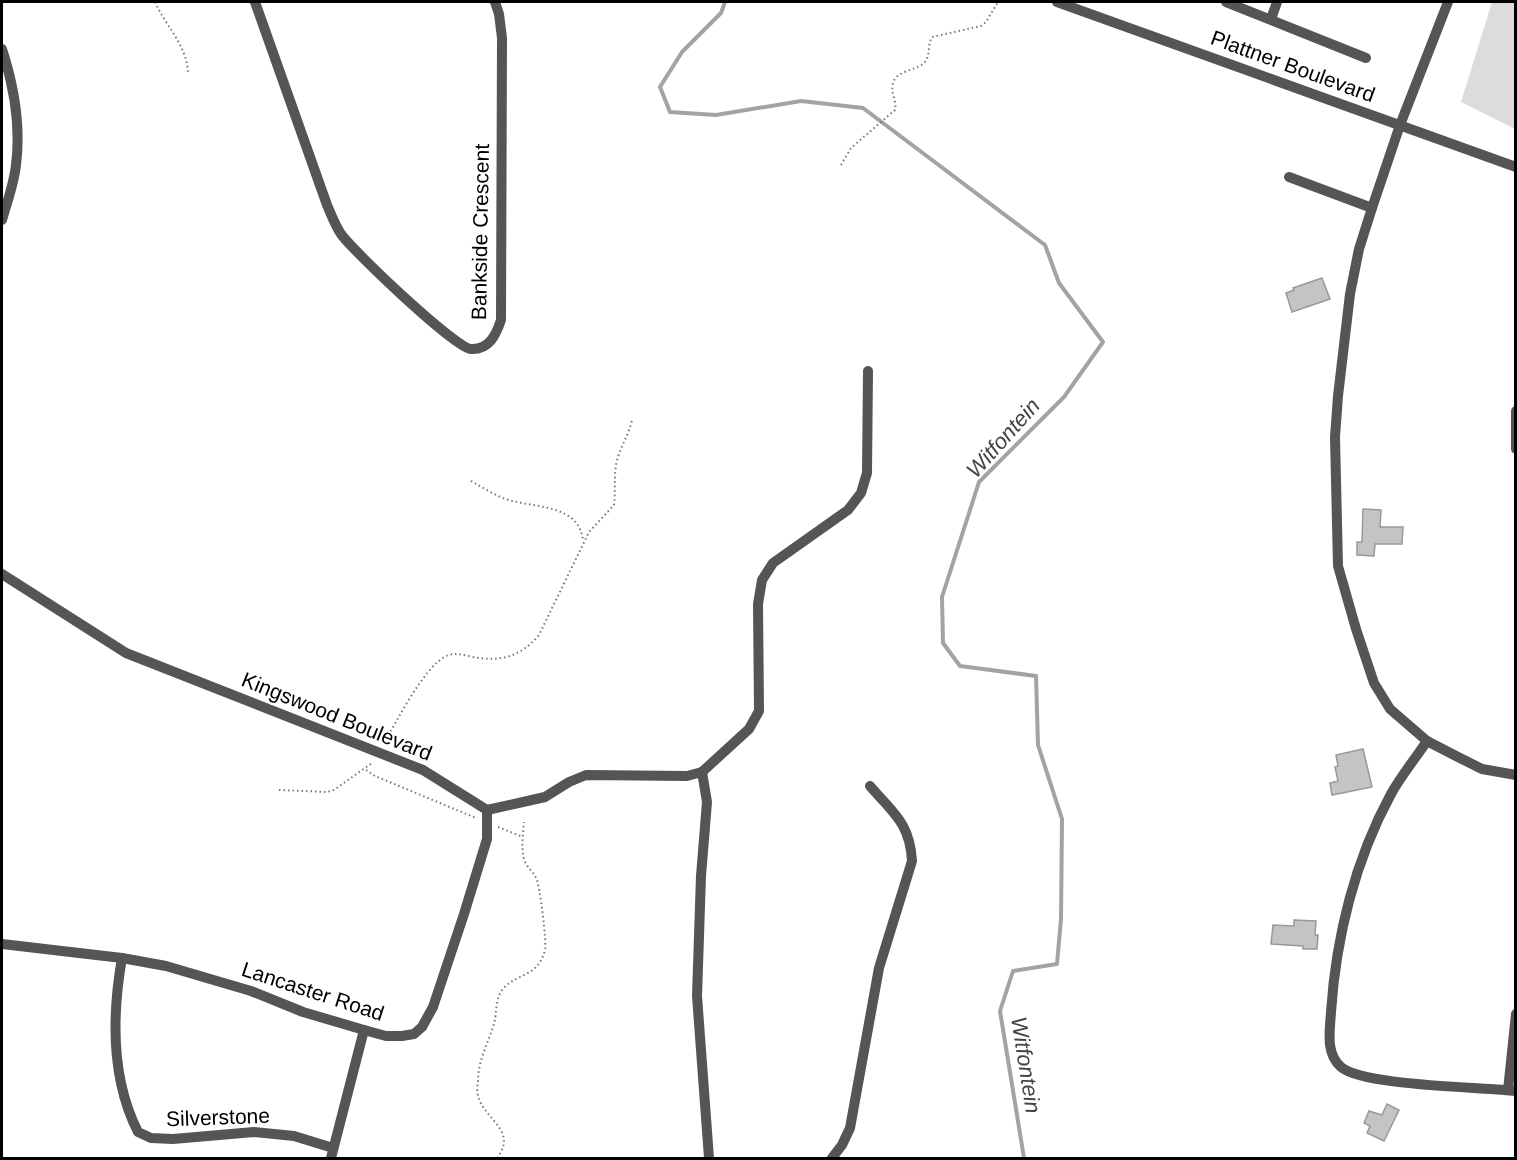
<svg xmlns="http://www.w3.org/2000/svg" width="1517" height="1160" font-family="Helvetica,sans-serif">
<rect width="100%" height="100%" fill="#fff"/>
<!-- green -->
<path fill="#dcdcdc" d="M1492,2H1515V129L1461,102Z"/>
<g fill="none" stroke-linecap="round" stroke-linejoin="round">
<!-- stream -->
<path stroke="#a3a3a3" stroke-width="4" d="M725,2L721,13L682,52L660,87L670,112L716,115L801,101L863,108L1045,245L1059,283L1103,342L1064,397L979,482L942,597L943,643L960,666L1036,676L1038,745L1062,819L1061,919L1057,964L1013,971L1000,1011L1024,1158"/>
</g>
<!-- building -->
<g fill="#c4c4c4" stroke="#999" stroke-width="1.5">
<path d="M1322,278L1330,299L1292,312L1286,293L1294,290L1293,288Z"/>
<path d="M1363,509L1381,510L1380,527H1403L1402,544H1375L1374,556L1357,555V542H1362Z"/>
<path d="M1363,749L1372,787L1332,795L1330,783L1338,781L1335,767L1338,766L1336,755Z"/>
<path d="M1294,920L1316,921L1315,935H1318L1317,949H1303V946L1271,944L1273,925L1294,926Z"/>
<path d="M1387,1104L1399,1110L1384,1141L1367,1133L1370,1126L1364,1123L1369,1111L1382,1115Z"/>
</g>
<g fill="none" stroke-linecap="round" stroke-linejoin="round">
<!-- path -->
<g stroke="#777" stroke-width="2" stroke-dasharray="1.5 3" stroke-linecap="butt">
<path d="M155,2C166,27 188,46 188,75"/>
<path d="M841,165L851,148L895,110C897,101 890,92 893,83C897,70 915,71 924,63C931,56 927,45 932,37L981,26L986,22L998,2"/>
<path d="M471,481C484,488 498,498 513,501C540,508 580,506 583,541"/>
<path d="M384,743C397,721 424,667 446,656C455,652 463,655 473,657C501,662 520,657 539,635L589,532L614,505C616,489 613,472 618,457C622,444 629,434 632,420"/>
<path d="M366,770L375,776L476,818"/>
<path d="M279,790L327,792L334,790L372,763"/>
<path d="M498,827L523,837"/>
<path d="M497,1158C517,1131 488,1122 479,1099C477,1094 477,1087 478,1081C478,1061 488,1043 494,1024C497,1013 495,998 503,989C516,973 538,978 545,950C547,944 540,884 536,878C533,871 526,867 524,859C521,847 523,834 524,822"/>
</g>
<!-- street -->
<g stroke="#555" stroke-width="10">
<path d="M255,2L327,205C331,214 335,225 341,234C353,251 455,348 471,349C489,350 496,335 501,320L502,38L499,14L495,2"/>
<path d="M1057,2L1516,167"/>
<path d="M1226,2L1366,58"/>
<path d="M1448,2L1400,125L1372,208L1359,249L1350,294L1338,396L1335,437L1338,566L1356,629L1374,683L1390,709L1427,741L1456,756L1482,769L1516,775"/>
<path d="M1271,19L1277,2"/>
<path d="M2,49C14,86 21,126 16,165C14,184 7,202 2,220"/>
<path d="M1289,177L1372,208"/>
<path d="M1516,411V449"/>
<path d="M2,574L126,653L423,770L487,810L545,797L569,782L586,775L687,776L702,772L749,729L759,711L758,604L762,580L773,563L848,510L861,493L867,473L868,371"/>
<path d="M1427,741C1415,759 1401,776 1391,794C1355,860 1336,937 1331,1012C1330,1030 1325,1053 1341,1067C1363,1086 1481,1087 1516,1091"/>
<path d="M702,772L707,802L701,876L697,996L709,1158"/>
<path d="M2,944L122,958L166,966L251,991L303,1012L364,1030L386,1036H402L414,1034L422,1027L433,1007L464,914L487,839V810"/>
<path d="M122,958C112,1015 111,1079 138,1132L151,1138L173,1139L254,1132L294,1136L333,1148"/>
<path d="M1508,1090L1516,1014"/>
<path d="M331,1158L364,1030"/>
<path d="M832,1158L842,1145L850,1128L879,968L912,861C910,823 893,813 870,786"/>
</g>
</g>
<g text-anchor="middle" dominant-baseline="central" stroke-width="4.5" stroke-linejoin="round" paint-order="stroke">
<!-- street labels -->
<g font-size="21" fill="#000" stroke="#fff">
<text transform="translate(1293 66) rotate(20)">Plattner Boulevard</text>
<text transform="translate(480 232) rotate(-89)">Bankside Crescent</text>
<text transform="translate(337 716) rotate(22)">Kingswood Boulevard</text>
<text transform="translate(313 991) rotate(18)">Lancaster Road</text>
<text transform="translate(218 1117) rotate(-2)">Silverstone</text>
</g>
<!-- water labels -->
<g font-size="22" font-style="italic" fill="#444" stroke="#fff">
<text transform="translate(1003 438) rotate(-48)">Witfontein</text>
<text transform="translate(1026 1065) rotate(81)">Witfontein</text>
</g>
</g>
<!-- border -->
<rect width="1517" height="1160" fill="none" stroke="#000000" stroke-width="6"/>
</svg>
